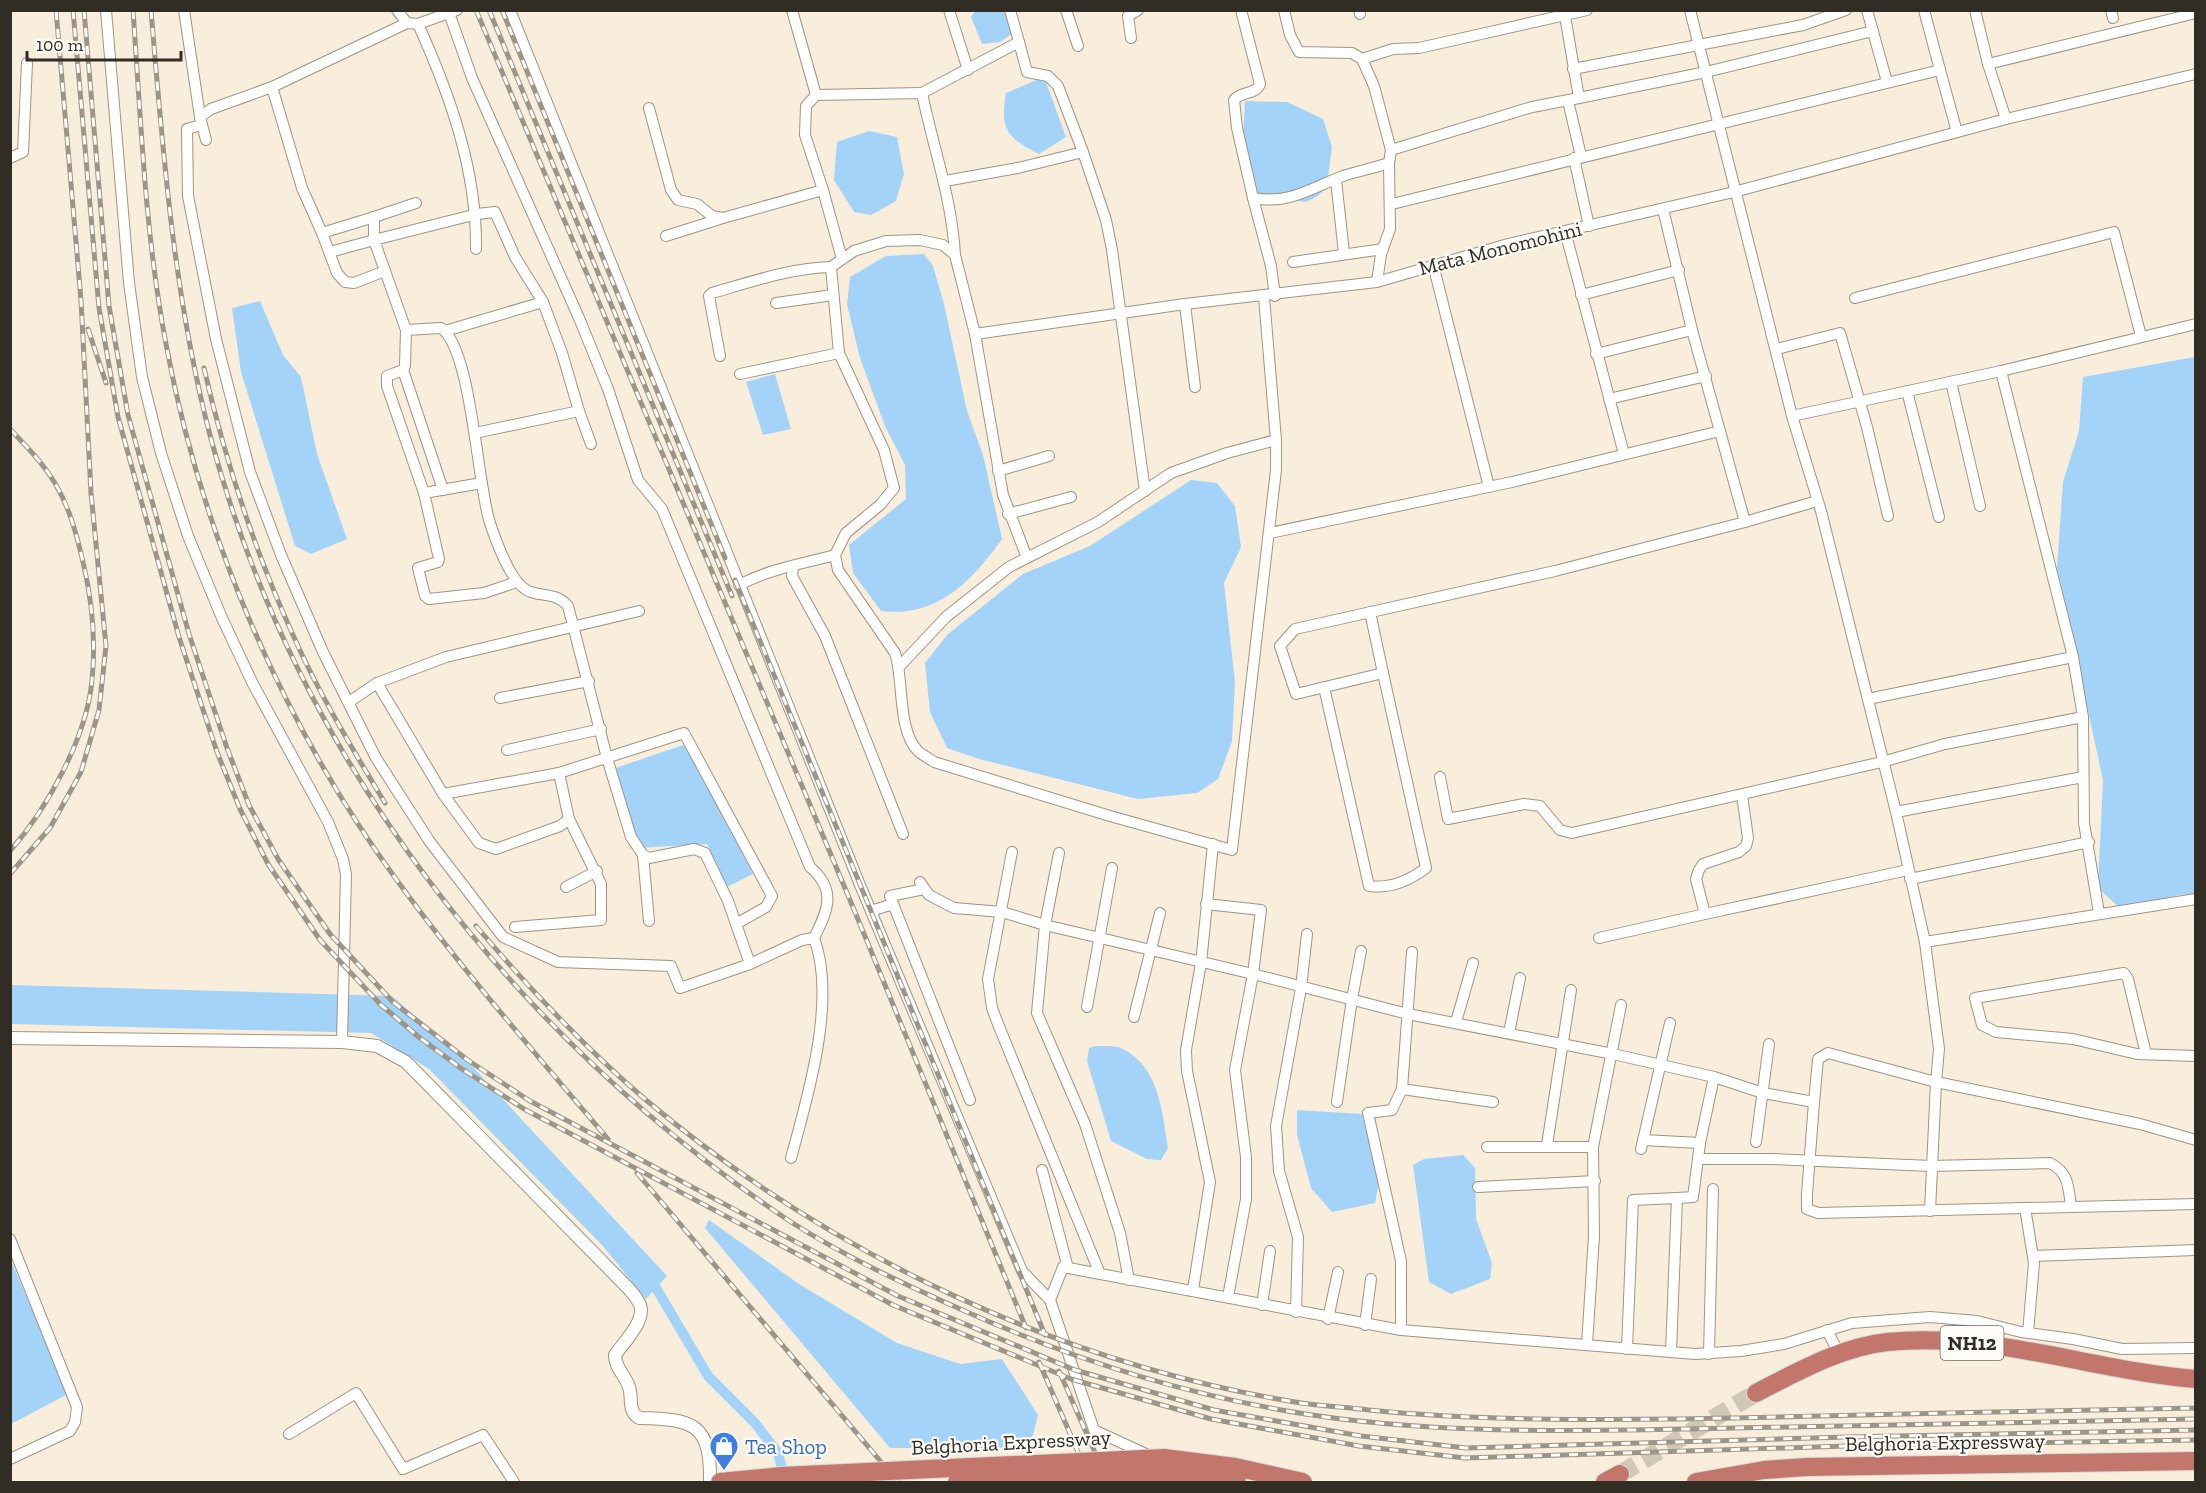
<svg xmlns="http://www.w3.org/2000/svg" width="2206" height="1493" font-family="'Zilla Slab',serif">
<rect width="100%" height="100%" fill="#f8eedb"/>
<!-- water -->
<g fill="#a3d3f9">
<path d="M975,11H1008L1016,31L1000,42L982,44L971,17Z"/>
<path d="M1044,77L1066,137L1039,154C1006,137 1000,130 1006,93Z"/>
<path d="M1245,101L1287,102L1323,119L1332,147L1327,186L1318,196L1306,202L1250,195L1242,155Z"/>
<path d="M869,131L897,137L904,174L896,201L871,215L854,212L834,180L837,142Z"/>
<path d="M924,254L933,266L944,304L967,411L983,455L1002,539C972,581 937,618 881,611L853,573L849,545L906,499L905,465L885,426L860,358L847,304L850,277L886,256Z"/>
<path d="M260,301L283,355L301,377L317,454L347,539L311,554L295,546L241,372L232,308Z"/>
<path d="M2195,357V894L2178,895L2122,910L2098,888L2103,780L2057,568L2063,482L2079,431L2083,377Z"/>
<path d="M775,374L791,429L763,435L746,382Z"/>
<path d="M1191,480L1217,483L1235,506L1241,547L1224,583L1235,682L1232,741L1218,779L1197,793L1138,799L979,759L947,748L930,712L925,663L948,634L1023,574L1090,546Z"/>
<path d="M686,744L753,874L725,888L707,844L637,848L610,770Z"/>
<path d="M11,985L392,996L471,1065L667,1276L646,1299L602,1245L429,1069L371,1033L11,1024Z"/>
<path d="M1095,1046C1104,1046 1116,1045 1123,1049C1160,1068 1162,1113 1168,1148L1161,1160L1147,1159L1111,1141L1087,1061L1089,1048Z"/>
<path d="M1297,1110L1362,1114L1379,1182L1375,1203L1332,1212L1311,1188L1297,1135Z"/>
<path d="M1463,1155L1475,1168L1476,1219L1492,1263L1490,1279L1451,1294L1429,1282L1413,1165L1424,1159Z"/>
<path d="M709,1220L799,1284L897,1343L960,1364L1002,1359L1038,1415L1032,1439L1011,1448H890L705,1228Z"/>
<path d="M10,1258L68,1394L11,1424H10Z"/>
</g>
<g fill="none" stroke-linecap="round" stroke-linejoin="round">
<!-- canal -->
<path stroke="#a3d3f9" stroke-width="10" d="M649,1276L708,1376L755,1423L778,1453L785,1480"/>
<!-- motorway-tunnel -->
<path stroke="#d0c7b7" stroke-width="18" stroke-dasharray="18 9" stroke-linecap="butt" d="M1620,1474L1756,1393"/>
<!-- minor casing -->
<g stroke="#9e9583" stroke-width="12">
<g id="minor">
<path d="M106,10L129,283L142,377L161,453L188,536L222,618L253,684L328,822L343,859L346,874L342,1042"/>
<path d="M184,10L200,117"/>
<path d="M397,10L407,23"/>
<path d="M448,10L472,78L579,318L608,389L638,480L662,509L810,867C837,890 828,910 814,938"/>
<path d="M510,10L860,885L1022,1271L1050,1300L1063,1267L1401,1330L1695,1354L1741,1351L1784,1344L1852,1323L1930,1317L1977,1321L2021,1332L2073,1339L2122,1349L2196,1348"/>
<path d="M792,10L816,95L922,93C933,147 952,199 955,255"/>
<path d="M949,10L968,70"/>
<path d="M1066,10L1078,46"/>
<path d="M1241,10L1260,84C1256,95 1241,91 1234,100L1237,128L1253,198C1289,205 1311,188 1343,176C1358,171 1374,168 1389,163"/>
<path d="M1284,10L1290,35L1299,52L1352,53L1362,59L1374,86L1391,150L1389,163L1390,229L1381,254L1377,282"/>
<path d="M1359,10L1360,14"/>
<path d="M1690,10L1792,416L1821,511L1896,812L1925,942L2196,899"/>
<path d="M1867,10L1887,82"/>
<path d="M1924,10L1940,70"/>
<path d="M1975,10L1988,64L2006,119"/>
<path d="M2111,10L2113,18"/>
<path d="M418,24C450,95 477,170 476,249"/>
<path d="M1131,38L1128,16L1138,10"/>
<path d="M1362,59L1393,49L1419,48L1587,10"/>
<path d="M1988,64L2196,13"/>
<path d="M1573,69L1803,25L1846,10"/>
<path d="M272,87L302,188L322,233L374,217"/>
<path d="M922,93L1019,42L1010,10"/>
<path d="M816,95L806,106L805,135L823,190"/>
<path d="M1579,98L1706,72L1873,31"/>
<path d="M1568,101L1581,156"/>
<path d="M649,108L671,190L678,200L697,204L712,216L723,218L823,190L842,259"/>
<path d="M201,125L187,129L188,196L216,339L250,472L281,555L323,652L376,758L430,842L503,937L558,962L671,966L680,988L750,964"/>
<path d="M206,140L200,117L211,109L272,87L407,23L418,24L457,10"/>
<path d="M1391,150L1532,107L1579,98L1564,10"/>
<path d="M1083,152L1106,220L1112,250L1145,491"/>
<path d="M10,158L23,152L27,63"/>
<path d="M1574,158L1589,226"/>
<path d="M1336,180L1344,253"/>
<path d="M945,181L1018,168L1083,152L1058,86L1048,76L1027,72L1019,42"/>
<path d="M1253,198L1271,266L1275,296"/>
<path d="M1392,204L1940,70L1957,132"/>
<path d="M1663,209L1692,330L1745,522L1817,501"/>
<path d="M1565,231L1624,454"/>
<path d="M322,233L337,273L345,282L354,283L385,271"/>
<path d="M666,236L720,219"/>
<path d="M330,252L374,240V217L416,203"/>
<path d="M1293,262L1383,249"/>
<path d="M1433,264L1489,487"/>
<path d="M1581,295L1679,270"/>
<path d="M1855,298L2114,232L2141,336"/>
<path d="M776,303L833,295"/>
<path d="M1185,304L1195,387"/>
<path d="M406,330L405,366L403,370L387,376V386L424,493L482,483"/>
<path d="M445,331L543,302"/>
<path d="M975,334L1185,304L1377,282L1508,244L1734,192L2006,119L2196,74"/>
<path d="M1777,349L1840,333L1867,427L1888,516"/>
<path d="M1596,354L1692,330"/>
<path d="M720,356L709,296L712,293C751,282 790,268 831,267"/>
<path d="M403,370L443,490"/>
<path d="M2001,371L2073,657L2083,717L2084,823L2099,913"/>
<path d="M740,374L839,353"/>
<path d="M1951,382L1980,506"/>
<path d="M1907,391L1939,517"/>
<path d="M1609,399L1706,376"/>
<path d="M579,411L562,353L543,302L515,257L495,212L477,214L374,240L406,330L441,328C472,349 477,485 490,523C496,541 512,587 531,592C547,597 556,593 568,606L607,758L631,837L643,855L649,858L694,849L705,853L728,901L750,964L802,940L814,938C837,999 808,1096 791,1158"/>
<path d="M1792,416L2001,371L2196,324"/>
<path d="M475,433L579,411L591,444"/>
<path d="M998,471L1049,456"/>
<path d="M424,493L439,559L438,562L418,568L425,596L429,599L484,593L517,582"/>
<path d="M1008,514L1071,497"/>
<path d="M1270,533L1512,482L1720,431"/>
<path d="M1027,558L1003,495L975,334L955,255L943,245L920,240L886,241L854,251L831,267L839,353L884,450L894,488L880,505L846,533L835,555L838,570L895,653C904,679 897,730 918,751C922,755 929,758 934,762L1110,816L1232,850L1276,470V440L1264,297"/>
<path d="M793,567L792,576L825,636L903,834"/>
<path d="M739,585C770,569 801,564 835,555"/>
<path d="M1370,612L1383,673"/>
<path d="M899,667L946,617L1009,567L1098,522L1171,473L1227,453L1276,440"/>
<path d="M377,683L446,657L639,611"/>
<path d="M1324,687L1369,886C1390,889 1410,880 1426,868L1383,673L1296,694L1280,646L1295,629L1555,571L1745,522"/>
<path d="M500,698L589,681"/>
<path d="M1868,699L2073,657"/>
<path d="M349,702L377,683L443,794L479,843L496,849L560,826L569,819L559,773"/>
<path d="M507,750L601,729"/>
<path d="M1440,777L1448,819L1524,804L1540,806L1560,830L1572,833L1882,762L1945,744L2083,717"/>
<path d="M443,794L559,773L684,733L772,896L766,907L736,924"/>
<path d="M1742,795L1748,838L1746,846L1739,852L1703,864L1699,870L1696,879L1705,914L1908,870"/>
<path d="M1896,812L2083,777"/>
<path d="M1012,852L988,979L992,1008L998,1024L1100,1274"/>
<path d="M1059,853L1045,925L1037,1013L1085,1124L1120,1233L1129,1280"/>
<path d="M643,855L649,921"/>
<path d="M1910,879L2089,842"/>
<path d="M920,882L929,895L954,908L1002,912L1045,925L1253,974L1408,1014L1613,1054L1714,1077L1763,1093L1814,1102L1818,1059L1828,1053L1936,1082L1939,1049L1925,942"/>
<path d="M566,887L597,871"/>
<path d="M924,889L890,896L970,1100"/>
<path d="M1206,904L1261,910L1253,974L1235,1070L1246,1157V1199L1228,1297"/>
<path d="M871,911L893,904"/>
<path d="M515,927L601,920V884L569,819"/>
<path d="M1599,938L1705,914"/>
<path d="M1087,1007L1112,868"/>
<path d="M1134,1017L1160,913"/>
<path d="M1456,1022L1473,963"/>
<path d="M1509,1033L1520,978"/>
<path d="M2146,1054L2128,979L2124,973L1975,998L1982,1025L1996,1032L2073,1039L2137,1054L2196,1056"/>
<path d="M1402,1089L1493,1102"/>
<path d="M1337,1102L1352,999L1361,951"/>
<path d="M1814,1102L1807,1194V1209L1818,1213L2196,1204"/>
<path d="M1643,1140L1700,1143"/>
<path d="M1756,1142L1769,1044"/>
<path d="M1547,1145L1571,990"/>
<path d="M1487,1147H1593L1594,1236L1587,1345"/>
<path d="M1593,1147L1621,1005"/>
<path d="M1641,1149L1670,1023"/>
<path d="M1698,1159H1772L1931,1166L2050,1163C2069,1173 2068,1186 2071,1206"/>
<path d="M1042,1170L1068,1268"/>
<path d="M1478,1187L1595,1181"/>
<path d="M1677,1198L1693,1197L1700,1143L1714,1077"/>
<path d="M2025,1208L2034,1263L2028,1333"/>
<path d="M1930,1211L1936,1082L2140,1124L2196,1140"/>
<path d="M10,1239L77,1407L75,1422L70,1431L10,1459"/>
<path d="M2033,1256L2196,1250"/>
<path d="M1193,1290L1210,1182L1187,1071L1186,1050L1201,963L1213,844"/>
<path d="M1050,1300L1094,1430L1148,1455"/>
<path d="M1262,1305L1270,1251"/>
<path d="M1296,1312L1298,1237L1279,1171L1276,1126L1301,988L1307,934"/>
<path d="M1328,1319L1338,1272"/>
<path d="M1365,1325L1371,1279"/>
<path d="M1401,1330V1261L1368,1113L1392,1110L1402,1089L1412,952"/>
<path d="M1827,1330L1839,1354"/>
<path d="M1627,1349L1633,1200L1677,1198L1671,1351"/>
<path d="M1709,1354L1713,1189"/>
<path d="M289,1434L356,1393L403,1469L483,1435L514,1482"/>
</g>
</g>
<!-- tertiary casing -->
<g stroke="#9e9583" stroke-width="14">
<path id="tertiary" d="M10,1038L342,1042L377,1046L406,1062L629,1289C632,1293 638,1299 640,1305C646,1321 623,1343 615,1355C615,1368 625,1375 629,1387C633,1399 627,1410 639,1418C694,1419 711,1424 710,1482"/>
</g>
<!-- motorway casing -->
<g stroke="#dad9d8" stroke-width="20">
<g id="motorway">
<path d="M1756,1393C1797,1372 1841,1347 1887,1342C1991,1331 2093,1371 2196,1379"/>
<path d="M1605,1482L1620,1474"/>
<path d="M1696,1482L1764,1470L1806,1467L2196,1461"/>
</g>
</g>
<!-- minor -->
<use href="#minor" stroke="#fff" stroke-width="10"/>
<!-- tertiary -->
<use href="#tertiary" stroke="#fff" stroke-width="12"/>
<!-- motorway -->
<use href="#motorway" stroke="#c3776c" stroke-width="18"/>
<!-- rail casing -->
<g stroke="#9d9688" stroke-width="5">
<g id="rail">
<path d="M73,10L99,308L118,417L179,637L217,752L240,809L268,864L320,940L380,1004L420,1038L462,1069L524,1109L893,1305L1071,1379L1211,1419L1359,1446L1465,1458L1847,1446L2196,1440"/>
<path d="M84,10L109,306L128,415L189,634L227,748L249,805L278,859L330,934L393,1002L469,1061L530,1101L898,1296L1075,1370L1214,1410L1361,1436L1466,1448L1847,1437L2196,1430"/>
<path d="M133,10C141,122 145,234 166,344C201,534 282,723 396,879C462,970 536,1054 608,1139"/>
<path d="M151,10C163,154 174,299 211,439C297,760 516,1039 791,1222C844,1256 901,1283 958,1308C1064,1356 1172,1391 1287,1411C1430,1436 1589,1431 1734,1428C1888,1425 2042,1422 2196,1419"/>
<path d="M476,10L855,912L1026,1328"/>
<path d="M489,10L732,596"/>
<path d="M502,10L725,558"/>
<path d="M88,329L106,383"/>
<path d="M204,368C225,460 254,549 293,635C319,694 352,748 385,803"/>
<path d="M10,429C27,447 44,464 56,485C70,509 77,536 83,562C92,600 96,641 92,680C87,737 47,809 10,851"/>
<path d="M735,580L1045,1335"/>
<path d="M10,874L50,828L81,772L99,710L106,646L91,493L81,300L56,10"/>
<path d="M476,926C528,987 585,1048 646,1100C829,1254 1059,1363 1295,1402C1319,1406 1345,1407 1369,1410C1491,1422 1614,1420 1735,1418C1889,1414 2042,1411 2196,1408"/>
<path d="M637,1173L898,1482"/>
<path d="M1039,1362L1091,1482"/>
<path d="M1059,1371L1108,1482"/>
</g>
</g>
<!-- rail -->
<use href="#rail" stroke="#fefcf8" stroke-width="3" stroke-dasharray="9" stroke-linecap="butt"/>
<!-- motorway-bridge casing -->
<g stroke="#dad9d8" stroke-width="20" stroke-linecap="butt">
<g id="motorway-bridge">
<path d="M720,1482L782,1476L1164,1458L1235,1467L1303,1482"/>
<path d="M957,1482L1146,1472L1237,1482"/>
</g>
</g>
<!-- motorway-bridge -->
<use href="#motorway-bridge" stroke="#c3776c" stroke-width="18"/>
</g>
<!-- icons -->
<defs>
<g id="shop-pin" transform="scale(1.5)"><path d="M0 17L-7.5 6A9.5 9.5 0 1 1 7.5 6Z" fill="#3f7fe0" stroke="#fefcf8"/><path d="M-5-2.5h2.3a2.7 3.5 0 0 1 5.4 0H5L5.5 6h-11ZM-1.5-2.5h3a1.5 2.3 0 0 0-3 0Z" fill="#fff"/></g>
</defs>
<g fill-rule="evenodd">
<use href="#shop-pin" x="724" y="1446"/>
</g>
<g text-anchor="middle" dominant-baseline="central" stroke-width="4.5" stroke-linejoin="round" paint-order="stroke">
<!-- shield labels -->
<rect fill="#fefcf8" stroke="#6e6b64" stroke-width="1.5" x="1940.5" y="1326" width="63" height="34" rx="4.5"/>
<g font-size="20" font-weight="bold" fill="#312d25">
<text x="1972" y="1343">NH12</text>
</g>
<!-- street labels -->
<g font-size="21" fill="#312d25" stroke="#fefcf8">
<text transform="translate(1500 248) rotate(-14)">Mata Monomohini</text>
<text transform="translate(1011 1442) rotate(-3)">Belghoria Expressway</text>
<text transform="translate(1945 1442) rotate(-1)">Belghoria Expressway</text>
</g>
<!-- shop labels -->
<g font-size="21" fill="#366cbe" stroke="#fefcf8" text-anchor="start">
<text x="745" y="1446">Tea Shop</text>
</g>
</g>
<!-- border -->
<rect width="2206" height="1493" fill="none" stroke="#312d25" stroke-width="24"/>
<!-- scale -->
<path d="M27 51v9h154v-9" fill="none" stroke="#312d25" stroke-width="3"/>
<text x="36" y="51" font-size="18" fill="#312d25" stroke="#fefcf8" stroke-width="4.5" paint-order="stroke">100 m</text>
</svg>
